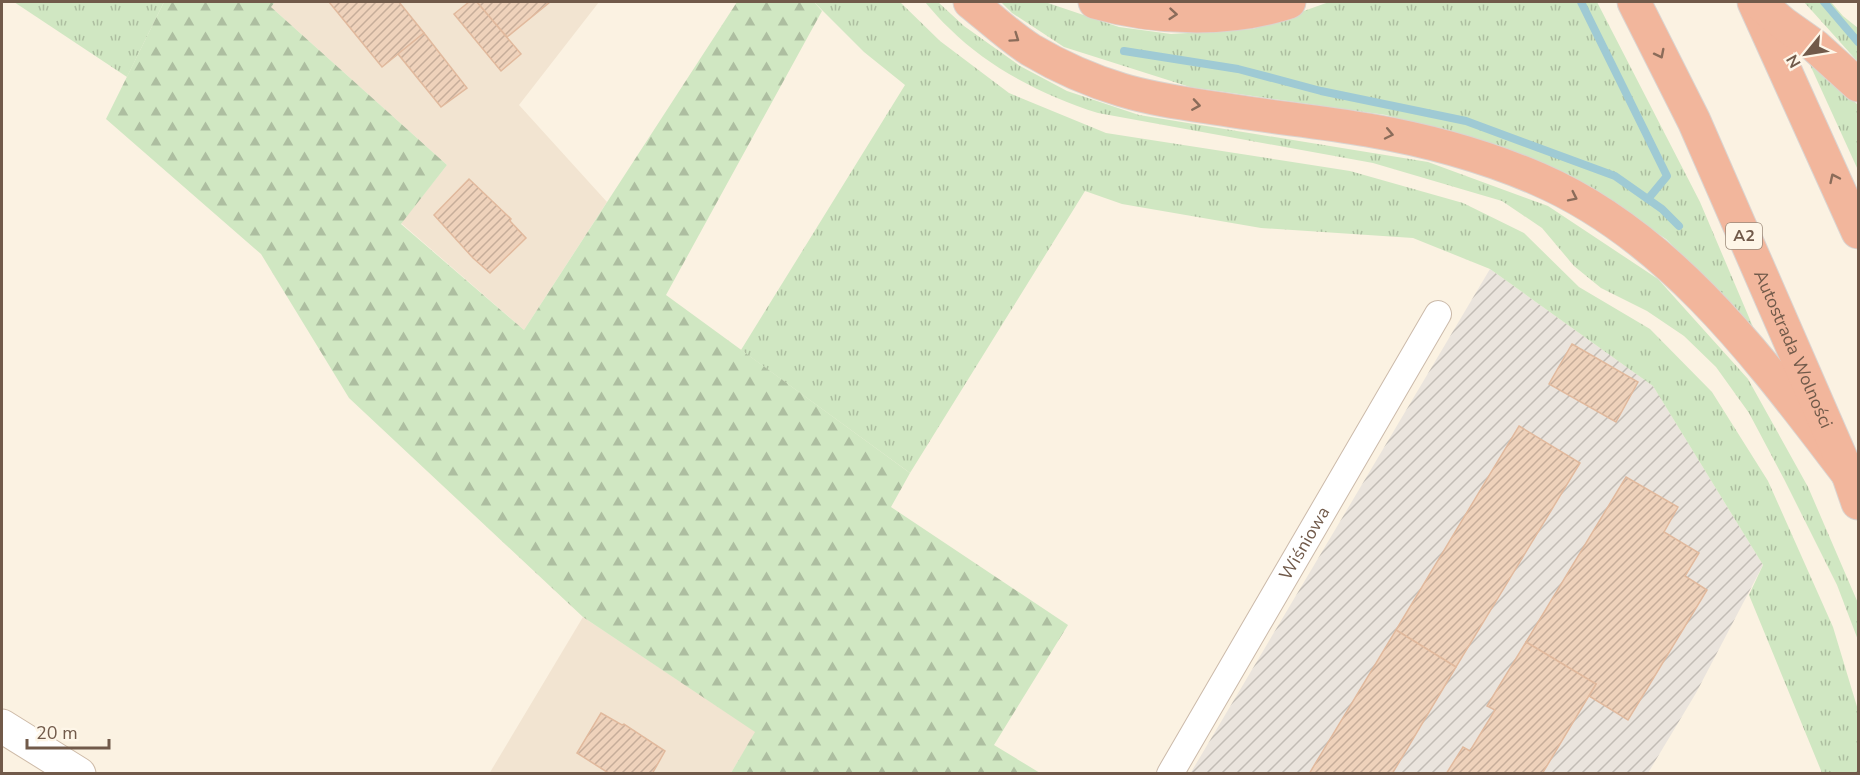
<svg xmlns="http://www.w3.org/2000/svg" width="1860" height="775" font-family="'Nunito Sans',sans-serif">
<defs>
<pattern id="industrial-furrows" width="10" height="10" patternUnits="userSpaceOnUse" patternTransform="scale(1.5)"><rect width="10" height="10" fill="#eae4dd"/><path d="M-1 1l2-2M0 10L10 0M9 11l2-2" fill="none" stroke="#c2bcb5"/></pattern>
<pattern id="grass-tufts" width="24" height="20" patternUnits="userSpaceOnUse" patternTransform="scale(1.5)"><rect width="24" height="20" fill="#d0e7c2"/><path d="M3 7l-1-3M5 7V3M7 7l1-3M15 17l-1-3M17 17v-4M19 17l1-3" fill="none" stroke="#adbea0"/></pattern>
<pattern id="forest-firs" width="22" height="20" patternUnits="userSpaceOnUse" patternTransform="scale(1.5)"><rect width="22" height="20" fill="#d0e7c2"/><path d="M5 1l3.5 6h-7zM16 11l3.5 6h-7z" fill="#adbea0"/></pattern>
<pattern id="building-hatch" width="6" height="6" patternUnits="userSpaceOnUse" patternTransform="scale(1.5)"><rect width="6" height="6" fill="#efd2bb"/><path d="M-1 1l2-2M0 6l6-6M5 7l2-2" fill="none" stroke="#c6ad9a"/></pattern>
</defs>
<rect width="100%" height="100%" fill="#fbf2e2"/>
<!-- residential -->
<g fill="#f2e4d1">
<path d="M275,2H599L519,105L607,202L524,330L401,223L447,165L271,7Z"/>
<path d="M583,617L756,732L731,773L489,774Z"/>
</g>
<!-- industrial -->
<path fill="url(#industrial-furrows)" d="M1490,269L1653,386L1763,565L1696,693L1648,773L1190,774Z"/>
<!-- grass -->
<g fill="url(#grass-tufts)">
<path d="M14,2H164L127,77Z"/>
<path d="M814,2H900L940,41L1009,93L1106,133L1350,171L1463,203L1524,233L1579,287L1650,329L1712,392L1768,481L1833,627L1858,710V773H1822L1749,595L1763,565L1653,386L1490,269L1413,238L1261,228L1122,204L1085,191L910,473L741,350L905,85L864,52Z"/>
<path d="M925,2H938L964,26L1020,66L1067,91L1139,115L1428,162L1548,206L1658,279L1748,379L1808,487L1858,603V640L1837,585L1784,479L1749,413L1716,367L1684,336L1647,311L1601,288L1574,266L1542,228L1502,201L1373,163L1098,113C1045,96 990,69 950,29C941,21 933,11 925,2Z"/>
<path d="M1001,2H1045L1119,27L1171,34L1253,29L1329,2H1597L1700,202L1759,341L1728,303L1666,239L1584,185L1476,142L1386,115L1190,87L1064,47L1012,13Z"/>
<path d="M1804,2H1831L1843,16L1858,28V62Z"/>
<path d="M1806,56L1858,105V170Z"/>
</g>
<!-- forest -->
<path fill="url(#forest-firs)" d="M164,2H275L271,7L447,165L401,224L524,330L737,2H814L822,11L666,295L910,473L891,507L1068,625L994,745L1040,773H731L755,732L583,617L349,398L261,254L106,119Z"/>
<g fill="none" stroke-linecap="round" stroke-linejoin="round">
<!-- stream -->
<g stroke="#9fcad4" stroke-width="8">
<path d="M1581,2L1667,176L1648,199"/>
<path d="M1824,2L1858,42"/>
<path d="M1124,51L1238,69L1321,91L1466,121L1615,176L1662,209L1679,226"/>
</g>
</g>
<!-- building -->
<g fill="url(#building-hatch)" stroke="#e1b99d" stroke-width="1.5">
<path d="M329,2H399L424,33L382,67Z"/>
<path d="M469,2H477L521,54L501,71L454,14Z"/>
<path d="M477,2H550L507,37Z"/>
<path d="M424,33L467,88L441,107L398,54Z"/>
<path d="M469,179L511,219L510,221L526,238L490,273L473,258L434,215Z"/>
<path d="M1572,344L1638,382L1616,422L1549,384Z"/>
<path d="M1519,426L1580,463L1456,667L1396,630Z"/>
<path d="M1626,477L1678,507L1664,532L1699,553L1685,576L1707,590L1628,720L1589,696L1596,684L1526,642Z"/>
<path d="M1396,630L1456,667L1392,774H1309Z"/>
<path d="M1526,642L1596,684L1542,774H1446L1463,747L1470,751L1495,710L1487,706Z"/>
<path d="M601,713L622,725L624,724L665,751L652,774H610L577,753Z"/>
</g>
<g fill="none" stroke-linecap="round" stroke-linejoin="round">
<!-- street casing -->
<g stroke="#cbbaaa" stroke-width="28">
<g id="street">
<path id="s1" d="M1170,774L1438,314"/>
</g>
</g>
<!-- secondary casing -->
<g stroke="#cebba8" stroke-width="35">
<path id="secondary" d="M2,726L79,774"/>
</g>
<!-- highway casing -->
<g stroke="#dad4d0" stroke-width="35">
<g id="highway">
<path d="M970,2C990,18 1009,36 1031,50C1058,66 1092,81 1122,90C1158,101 1197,105 1234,111C1279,118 1324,122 1368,130C1426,140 1485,156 1538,179C1672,237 1762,362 1848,474"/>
<path d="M1095,2C1155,19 1229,22 1289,2"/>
<path id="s2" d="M1634,2L1694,121L1848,474L1858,503"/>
<path d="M1754,2L1858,232"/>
<path d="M1758,2L1784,24L1815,46L1858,85"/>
</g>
</g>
<!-- street -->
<use href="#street" stroke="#fff" stroke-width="26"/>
<!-- secondary -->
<use href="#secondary" stroke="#fff" stroke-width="33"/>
<!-- highway -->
<use href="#highway" stroke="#f2b69c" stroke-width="33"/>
</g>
<!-- one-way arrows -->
<defs><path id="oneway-chevron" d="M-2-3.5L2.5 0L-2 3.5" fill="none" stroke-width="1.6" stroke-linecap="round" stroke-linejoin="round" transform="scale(1.5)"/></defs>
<g stroke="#8b6c5a">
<use href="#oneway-chevron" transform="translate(1173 14) rotate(5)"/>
<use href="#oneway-chevron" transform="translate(1015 38) rotate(35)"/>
<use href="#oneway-chevron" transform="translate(1660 54) rotate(63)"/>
<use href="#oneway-chevron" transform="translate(1196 105) rotate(9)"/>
<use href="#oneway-chevron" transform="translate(1389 134) rotate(12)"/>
<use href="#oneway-chevron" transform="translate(1834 178) rotate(-115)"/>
<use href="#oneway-chevron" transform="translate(1573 197) rotate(26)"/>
</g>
<g text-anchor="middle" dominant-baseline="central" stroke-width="6" stroke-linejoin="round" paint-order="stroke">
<!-- shield labels -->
<rect fill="#fef6e8" stroke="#9b8979" stroke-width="1.5" x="1726" y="223" width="36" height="26" rx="4.5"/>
<g font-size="16" font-weight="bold" fill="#715a4a">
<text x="1744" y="236">A2</text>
</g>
<!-- street labels -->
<g font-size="18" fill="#715a4a" stroke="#fef6e8">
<text stroke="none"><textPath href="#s2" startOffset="382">Autostrada Wolności</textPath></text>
<text stroke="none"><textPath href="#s1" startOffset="267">Wiśniowa</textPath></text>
</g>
</g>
<!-- border -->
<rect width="1860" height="775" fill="none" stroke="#715a4a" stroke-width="6"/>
<!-- north arrow -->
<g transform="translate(1806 54) rotate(240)" stroke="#fef6e8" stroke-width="4.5" paint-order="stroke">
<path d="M0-4.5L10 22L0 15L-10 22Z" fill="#715a4a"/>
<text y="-9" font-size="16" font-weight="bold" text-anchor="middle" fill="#715a4a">N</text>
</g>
<!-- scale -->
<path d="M27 739v9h82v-9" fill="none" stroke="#715a4a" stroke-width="3"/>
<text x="36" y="739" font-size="18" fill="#715a4a" stroke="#fef6e8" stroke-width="4.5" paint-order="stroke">20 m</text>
</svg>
